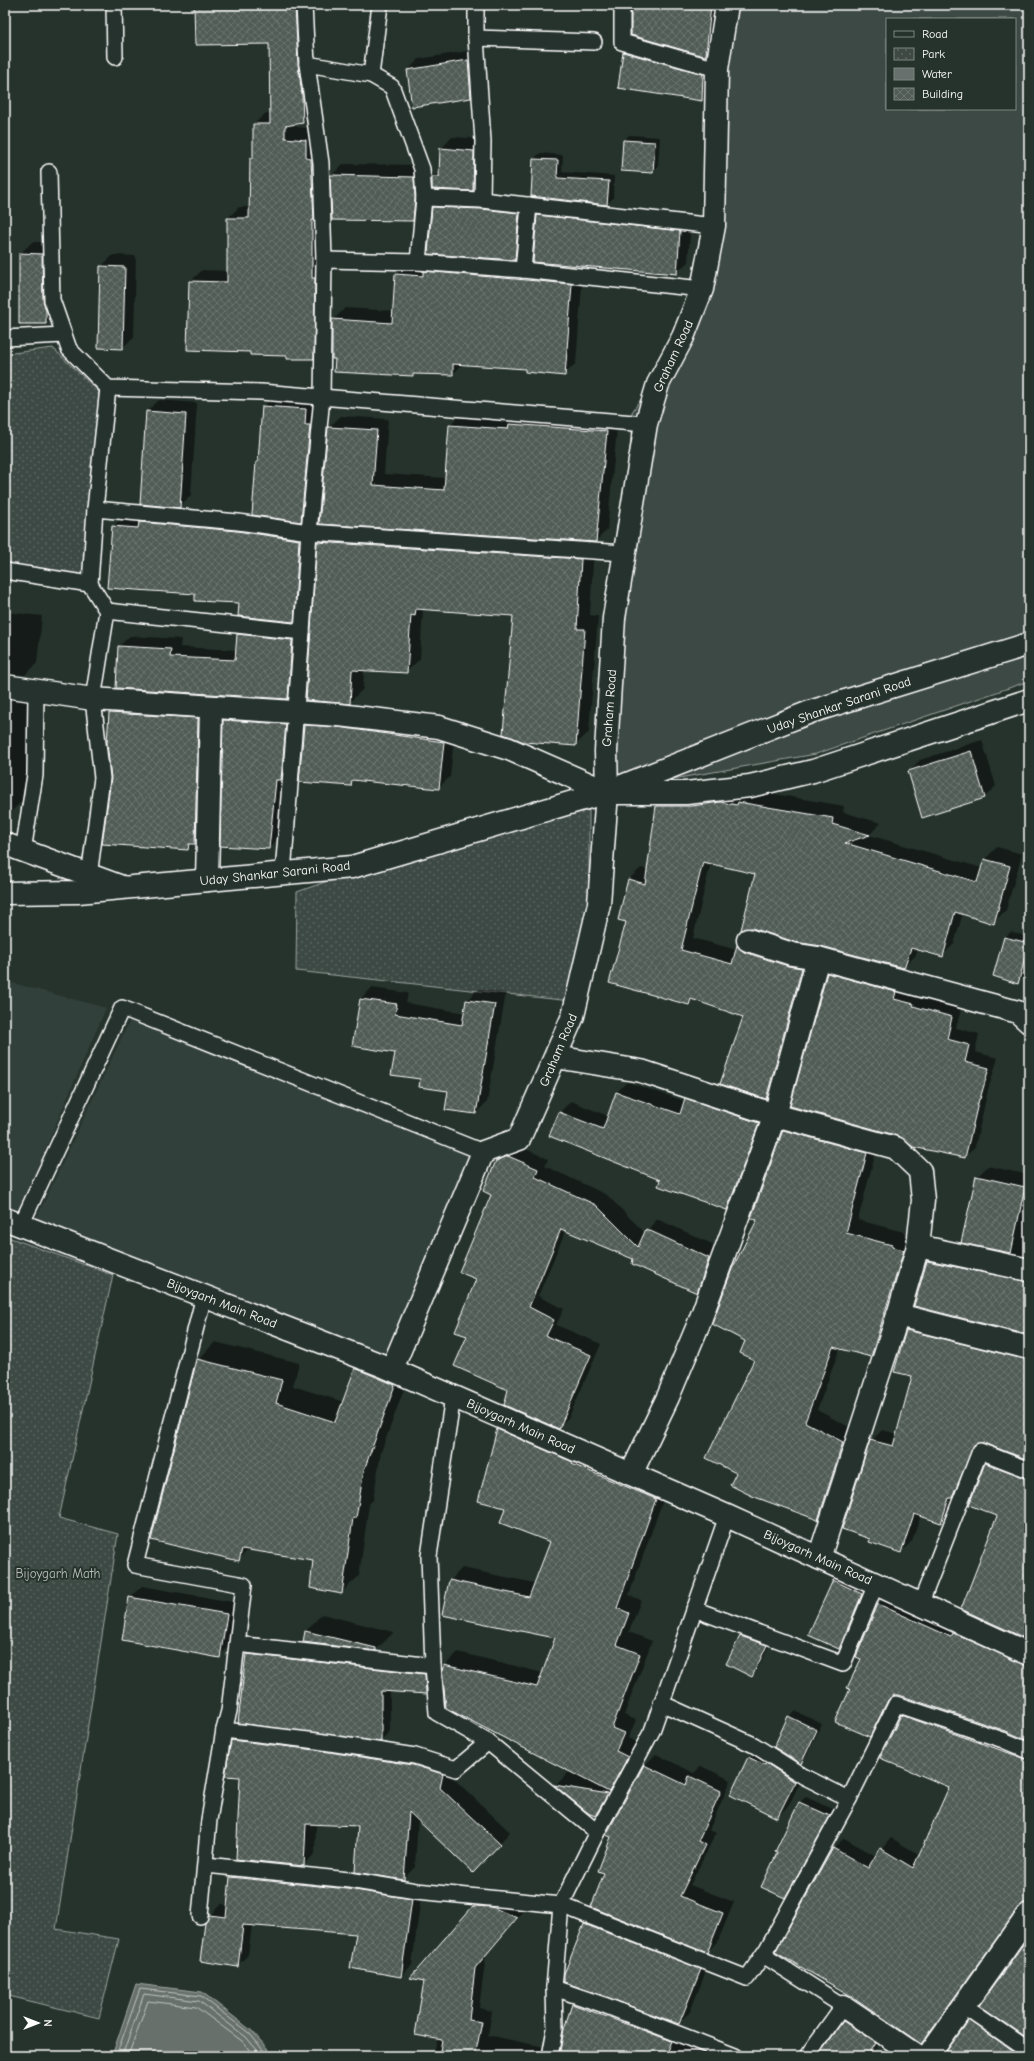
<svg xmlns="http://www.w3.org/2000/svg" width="1034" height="2061" font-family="'Comic Neue',sans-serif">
<defs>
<pattern id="park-dots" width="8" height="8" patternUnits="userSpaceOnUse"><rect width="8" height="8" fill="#3e4944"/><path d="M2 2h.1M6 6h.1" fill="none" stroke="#5b6460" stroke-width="1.8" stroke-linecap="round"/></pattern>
<pattern id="building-cross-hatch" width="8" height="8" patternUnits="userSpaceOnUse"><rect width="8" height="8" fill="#515c57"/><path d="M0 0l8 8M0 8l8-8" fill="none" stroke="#6b7470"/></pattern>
</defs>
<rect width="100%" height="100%" fill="#26332d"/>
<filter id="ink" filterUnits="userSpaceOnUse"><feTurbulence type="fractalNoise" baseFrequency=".025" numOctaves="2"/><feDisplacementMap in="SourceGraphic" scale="8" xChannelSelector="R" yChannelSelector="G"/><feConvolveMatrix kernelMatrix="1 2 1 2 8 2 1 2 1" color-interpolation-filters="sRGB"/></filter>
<g filter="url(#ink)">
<!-- built -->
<g fill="#333f3a">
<path d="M5,981L106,1008L18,1212L5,1208Z"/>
<path d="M130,1020L471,1155L389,1356L36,1219Z"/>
</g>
<!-- grass -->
<path fill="#3e4944" stroke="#9ea4a2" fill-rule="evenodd" d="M735,5H1029V681L816,754L605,791L615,748L632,412L680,343L711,254L721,77ZM887,19H1015V109H887Z"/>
<!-- park -->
<g fill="url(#park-dots)" stroke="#9ea4a2">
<path d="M53,348L99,392L87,576L5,564V354Z"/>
<path d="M589,810V900L571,1001L296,971L297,892L339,877Z"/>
<path d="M5,1236L113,1275L59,1518L118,1534L56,1929L119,1939L99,2018L5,1995Z"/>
</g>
<!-- water -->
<path fill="#67706c" stroke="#a4a9a7" d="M136,1984L202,1992L252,2031L274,2056H112Z"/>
<!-- shadow -->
<g fill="#0007" fill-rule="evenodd">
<path d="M195,5H306L314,111L302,122L296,123V127L317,129L324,347L313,358L251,352L190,282L202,270L228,271V218L239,207H250L251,158L254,155V124L266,113H271L270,43Z"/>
<path d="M632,5H717L714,46L706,54Z"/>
<path d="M629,47L708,69L707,95L701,100L620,87L624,52Z"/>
<path d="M480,49L482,85L471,97L408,70L419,59Z"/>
<path d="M629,135L660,137L658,166L652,172L624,141Z"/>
<path d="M452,137L485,139L484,178L473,190L433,177L440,170L441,149Z"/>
<path d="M540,153L563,155L562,172L614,176L613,198L607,204L532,196L534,159Z"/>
<path d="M343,164L425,165L424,209L412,220L331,176Z"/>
<path d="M445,196L530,202L526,248L514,259L433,208Z"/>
<path d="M550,204L691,220L688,262L676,273L538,216Z"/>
<path d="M32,242H53L57,311L46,323L20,254Z"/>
<path d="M113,255L136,256L134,337L122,348L101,267Z"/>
<path d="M407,263L583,273L576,363L564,375L526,368L463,364L453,374L415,373L413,375L336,358L333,320L345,308L394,311L396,275Z"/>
<path d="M275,395L317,398L312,509L301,521L257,462L260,459L263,407Z"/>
<path d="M159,400L197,403L191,495L179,507L147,411Z"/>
<path d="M461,414L618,419L607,530L596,541L320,523L329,427L341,416L388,419L384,474L446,478L450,425Z"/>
<path d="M124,515L310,529L305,610L293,621L240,603L113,527Z"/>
<path d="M332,529L594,546L590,615L598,616L589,732L575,745L514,615L423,609L420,659L406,672L364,670L363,689L349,703L307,699L318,542Z"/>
<path d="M5,612L42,616L37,663L25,675L5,674L6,678L36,691L24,799L11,812L5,811Z"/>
<path d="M248,624L302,630L298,688L287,698L117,687L119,646L130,636L181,639L180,647L237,650L238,634Z"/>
<path d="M125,699L212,704L209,829L188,849L112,779L108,743L110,713ZM197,713H199L197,836H195Z"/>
<path d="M236,709L297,713L280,837L269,848L224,720Z"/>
<path d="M316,714L455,730L450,777L438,788L356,779L351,785L305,726Z"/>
<path d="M982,740L996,786L985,797L923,817L909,771L920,760Z"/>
<path d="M751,790L844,806L843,812L881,823L869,835L982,868L985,859L997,847L1022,854L1006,910L994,922L963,913L954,944L942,956L918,949L916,955L904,967L756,873L711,862L693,938L737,950L738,946L750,934L814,956L778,1086L766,1098L744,1017L693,999L689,1004L627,921L628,880L641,868L648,870L657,806L670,794Z"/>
<path d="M1011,932L1029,937V954L1023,977L1017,982L994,976L1005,937Z"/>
<path d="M838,963L962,1006L956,1028L979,1034L975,1052L998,1058L988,1090L975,1147L965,1157L828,974Z"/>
<path d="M372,988L408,993L406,1003L465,1013L467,1000L479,989L506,993L487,1102L476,1113L449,1091L421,1078L396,1052L360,999Z"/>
<path d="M627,1082L685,1101L697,1088L769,1112L738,1198L727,1209L550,1135L560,1112L571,1101L608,1116L616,1093Z"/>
<path d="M796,1118L879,1140L858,1220L904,1232V1234L916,1238L884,1343L871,1356L840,1348L817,1410L855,1430L830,1506L818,1519L737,1473L755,1359L747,1340L759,1220L784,1131Z"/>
<path d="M519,1146L548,1159L545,1166L607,1195L645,1233L657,1219L719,1247L707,1282L696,1292L635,1259L566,1230L538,1296L564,1309L556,1325L601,1344L569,1417L558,1428L509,1389L468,1336L496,1161L507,1151Z"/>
<path d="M988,1166L1029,1175V1258L962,1242L977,1177Z"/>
<path d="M939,1250L1029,1270V1334L928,1261Z"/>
<path d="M918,1320L1029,1347V1459L981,1442L952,1511L941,1522L921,1515L912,1541L901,1552L871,1538V1441L882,1430L898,1434L913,1376L907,1330Z"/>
<path d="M215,1342L299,1363L293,1386L344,1402L356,1369L373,1352L412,1367L381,1452L373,1500L369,1504L359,1576L341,1593L314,1559L249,1549L238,1560L198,1360Z"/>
<path d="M510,1417L668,1486L629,1595L641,1600L629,1632L652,1641L624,1715L636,1720L628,1738L640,1744L612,1798L595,1815L589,1812L556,1785L570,1771L443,1668L458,1652L543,1673L557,1637L450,1581L462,1568L535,1583L551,1541L506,1507L498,1430Z"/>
<path d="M997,1452L1029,1464V1639L998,1516L970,1504L986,1463Z"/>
<path d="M845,1569L873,1582L851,1637L839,1648L834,1580Z"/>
<path d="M142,1586L238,1603L231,1645L219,1656L123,1639L130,1597Z"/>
<path d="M889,1593L1029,1652V1740L1007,1731L896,1694L880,1725L869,1736L851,1689L878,1604Z"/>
<path d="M322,1614L393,1632V1633L376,1650L306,1631Z"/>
<path d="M746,1630L772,1640L757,1670L752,1676L727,1664L741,1636Z"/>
<path d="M256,1645L434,1665L436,1684L426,1693L390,1691V1731L380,1741L247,1654Z"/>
<path d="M912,1705L1029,1745V1901L1025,1902L932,2032L921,2043L833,1849L844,1838L876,1856L891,1838L920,1855L950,1787L901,1716Z"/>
<path d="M795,1711L822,1724L806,1757L801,1763L775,1746L789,1717Z"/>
<path d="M244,1729L454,1763L451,1776L510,1832L484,1860L418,1820L415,1867L403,1879L359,1825L316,1824L315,1854L303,1865L241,1776L232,1740Z"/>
<path d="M761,1746L806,1770L789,1805L777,1817L732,1795L749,1757Z"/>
<path d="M656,1754L694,1773L701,1766L731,1780L709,1830L716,1833L690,1885L734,1902L718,1941L707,1952L605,1873L613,1837L607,1834L645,1765Z"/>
<path d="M806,1797L834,1810L790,1891L784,1897L778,1852L776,1851L800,1802Z"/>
<path d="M242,1866L422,1889L412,1965L401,1976L357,1933L252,1925L248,1955L237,1966L210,1915L221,1904L229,1905L231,1877Z"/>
<path d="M485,1895L527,1906L486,1956L479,2008L492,2011L488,2035L554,2049L560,2055L565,2029L573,2004L584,1993L743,2054L750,2053L755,2056H433L473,1906Z"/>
<path d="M597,1913L711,1958L690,2012L678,2023L565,1975L585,1924Z"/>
<path d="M980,2010L1029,2056H945L969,2021Z"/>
<path d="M855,2011L886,2032L871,2056H819L844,2022Z"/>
</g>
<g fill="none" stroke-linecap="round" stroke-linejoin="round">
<!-- shore -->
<g stroke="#c2c6c4" stroke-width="1">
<path d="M116,2056L140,1989L201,1996L250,2034L268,2056"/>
<path d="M122,2056L144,1994L199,2001L246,2037L262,2056"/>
<path d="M128,2056L148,2001L196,2007L242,2041L254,2056"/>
</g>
</g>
<!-- building -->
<g fill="url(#building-cross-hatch)" stroke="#fff">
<path d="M194,5H295L298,64L302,95L303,123L285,126V138L306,140V158L311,159L314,220H312V278H315L314,359H287V356L250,355V352L187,350L189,281L227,282V218H249L250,158H253V124H270L269,44L195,45Z"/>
<path d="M631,5H711L706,55L704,56L631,35Z"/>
<path d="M623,52L703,74L702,101L618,88Z"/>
<path d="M468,60L471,98L412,107L407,70Z"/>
<path d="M623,140L655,142L653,173L621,171Z"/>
<path d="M440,148L474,151L473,191L432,189V177H439Z"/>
<path d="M533,159L558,160L557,178L609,181L607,205L531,196Z"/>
<path d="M330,175L414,177L415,198L413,221L332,220Z"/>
<path d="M432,207L481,209L519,213L515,260L428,254Z"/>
<path d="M537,215L680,231L677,274L533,262Z"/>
<path d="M19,253L42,254L43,300L46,311V324H19Z"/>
<path d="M100,266L125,267L123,349L98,348Z"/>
<path d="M423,271L572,284L565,376L525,372V369L453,364V375L413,374V376L334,372L335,359H332V319L392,323L395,274L423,276Z"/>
<path d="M262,406L306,409L305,425H310L301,522L252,515L256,462H258Z"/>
<path d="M146,411L186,414L180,508L140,504Z"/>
<path d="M509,424L607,431L596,542L319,524L328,427L377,430L373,485L444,490L449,425L508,429Z"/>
<path d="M139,522L237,531L299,540L294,622L238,616L239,603L195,601V594L107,588L112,526L138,528Z"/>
<path d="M317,542L581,559L577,629H585L576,746L524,742L503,734L513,616L416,609L415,616L411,615L407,673L352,670L350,704L306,700Z"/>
<path d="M237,634L292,640L288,699L116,688L118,646L171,649L170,657L235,660Z"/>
<path d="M109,713L198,718L195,844H189L188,850L102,844L111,779L107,743Z"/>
<path d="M223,720L286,724L281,780H276L269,849L220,846Z"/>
<path d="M304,725L338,727L444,742L439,789L352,780L351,786L299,782Z"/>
<path d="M971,751L985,798L922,818L908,771Z"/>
<path d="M720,802L737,805L738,802L833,818L832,824L870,835L845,843L977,882L984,859L1010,866L994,924L955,912L943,957L911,948L904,968L821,946L795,942L752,928L741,930L755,874L703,862L681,950L732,964L737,945L744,952L788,966L802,968L766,1099L720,1084L743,1017L691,999L689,1005L609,983L626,922L618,920L628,879L645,884L656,806H692Z"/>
<path d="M1004,937L1029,943L1018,984L993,976Z"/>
<path d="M827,973L896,992L894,999L914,1004L913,1006L952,1017L947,1039L969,1045L965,1062L989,1068L980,1099H979L965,1158L913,1147L899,1136L790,1106Z"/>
<path d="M360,999L397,1004L395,1014L462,1025L466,1000L495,1004L476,1114L445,1110L448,1091L419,1087L420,1079L391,1075L395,1053L352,1046Z"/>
<path d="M616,1092L680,1114L685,1098L759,1123L727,1210L658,1186L660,1180L549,1136L559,1112L603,1129Z"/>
<path d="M783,1130L867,1153L846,1233L892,1245V1247L904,1250L871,1357L833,1347L805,1422L843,1442L818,1520L752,1496L730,1485L736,1473L706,1458L754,1360L740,1353L745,1341L712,1324L732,1269L757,1220L751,1218Z"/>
<path d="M508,1156L538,1169L535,1177L596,1205L638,1247L646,1229L709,1258L697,1293L632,1264L633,1259L561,1229L529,1307L554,1320L546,1336L591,1355L559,1429L504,1405L508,1390L454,1366L467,1336L455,1332L476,1279L459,1272L491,1195L483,1191L496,1161Z"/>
<path d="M976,1176L1025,1187L1011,1253L961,1243Z"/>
<path d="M927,1261L1029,1282V1335L914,1306Z"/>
<path d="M906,1330L1029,1360V1460L983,1443L975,1444L952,1498H949L941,1523L914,1514L901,1553L869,1542L870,1539L842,1529L870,1440L893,1446L912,1376L894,1372Z"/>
<path d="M197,1359L282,1380L276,1403L335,1422L355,1368L395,1385L364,1470L356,1518H353L342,1594L310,1588L313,1560L242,1549L239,1561L151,1540Z"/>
<path d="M497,1429L573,1462L572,1464L656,1499L617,1608L629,1613L617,1645L640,1654L612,1728L624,1733L616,1751L628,1757L609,1792L446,1708L442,1668H444V1665L537,1687L555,1638L442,1615L449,1580L529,1597L550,1542L500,1523L505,1508L478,1501Z"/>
<path d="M985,1463L1029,1479V1640L961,1609L997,1516L969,1505Z"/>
<path d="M833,1580L862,1594L839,1649L808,1635Z"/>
<path d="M129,1597L227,1614L220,1658L122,1640Z"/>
<path d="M878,1604L951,1637L953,1633L1029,1666V1741L1006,1731L899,1695H894L888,1700L870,1737L835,1722L850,1689L847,1688L861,1659L856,1657Z"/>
<path d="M305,1631L376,1648V1651L303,1642Z"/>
<path d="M740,1636L767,1645L752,1677L726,1664Z"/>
<path d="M246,1654L425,1674L426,1694L381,1691V1742L238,1723Z"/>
<path d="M901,1715L1029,1760V1902L1019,1907L921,2044L853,1997L775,1952L833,1848L868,1868L880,1848L913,1868L949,1787L880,1758Z"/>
<path d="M788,1716L817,1730L801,1764L774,1747Z"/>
<path d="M231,1740L316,1750L413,1765L443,1774L440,1788L500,1844L473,1873L409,1812L404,1880L355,1872L358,1826L306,1824L304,1866L236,1859L240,1777L225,1776Z"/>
<path d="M748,1757L765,1765L766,1763L795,1782L777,1818L730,1795Z"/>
<path d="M644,1765L686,1785L689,1776L721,1791L698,1841L705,1845L680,1896L723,1913L707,1953L591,1907L604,1873L598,1871L611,1837L606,1835Z"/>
<path d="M554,1785L608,1794L595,1816L588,1813Z"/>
<path d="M799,1802L830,1816L785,1898L761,1887L777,1853L775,1852Z"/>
<path d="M230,1877L348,1889L412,1899L401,1977L350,1968L356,1934L243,1925L238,1967L200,1961L205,1923L209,1915L226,1917Z"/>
<path d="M473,1906L492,1907L517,1918L475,1968L469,2020L482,2022L475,2056H439L442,2040L415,2035L424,1981L410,1978Z"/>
<path d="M584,1924L701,1969L679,2024L564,1982V1974Z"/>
<path d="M1029,1936V2040L979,2006Z"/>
<path d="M572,2004L672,2041L666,2056H559L564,2029Z"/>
<path d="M969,2020L1020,2056H943Z"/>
<path d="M843,2021L876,2043L868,2056H818Z"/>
</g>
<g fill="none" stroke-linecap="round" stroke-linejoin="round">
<!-- service casing -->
<g stroke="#fff" stroke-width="18">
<g id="service">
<path d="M114,5L115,57"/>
<path d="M476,5V38L483,141L482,200"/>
<path d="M622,5V42L717,69"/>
<path d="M476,38L594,42"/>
<path d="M307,64L371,75L392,87L422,169L424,198L418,262L324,260"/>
<path d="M371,75L380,5"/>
<path d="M49,172L52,300L69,349L108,388L261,392L646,424"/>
<path d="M424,198L482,200L714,226"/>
<path d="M418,262L523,270L702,289"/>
<path d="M523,270L529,205"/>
<path d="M5,338L64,335"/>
<path d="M95,509L238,522L309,532L624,553"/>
<path d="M5,571L90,584"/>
<path d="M107,611L302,632L309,532L322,397L324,260L321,163L307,64L304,5"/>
<path d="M23,851L35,775L36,691"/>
<path d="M283,873L302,632"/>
<path d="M89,876L102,778L93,699L107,611L90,584L95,509L108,388"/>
<path d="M21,1225L122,1008L483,1152"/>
<path d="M204,1296L135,1565L244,1585L237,1644"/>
<path d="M453,1396L429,1556L433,1666L437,1713L488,1742L597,1832"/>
<path d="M920,1605L980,1451L1029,1470"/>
<path d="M694,1609L843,1664L876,1584"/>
<path d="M661,1703L754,1745L803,1776L849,1799"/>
<path d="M224,1730L317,1741L415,1756L456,1769L488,1742"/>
<path d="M206,1865L349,1880L416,1891L561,1905L747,1978L767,1949L849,1799L896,1704L1003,1740L1029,1751"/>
<path d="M200,1916L209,1820L224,1730L229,1711L237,1644L433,1666"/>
<path d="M763,1955L843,2006L807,2056"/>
<path d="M554,1988L604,2005L735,2056"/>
<path d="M965,2007L1029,2051"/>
<path d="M550,2056L555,2029L554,1988L561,1905L597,1832L652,1731L727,1516"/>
</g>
</g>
<!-- minor casing -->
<g stroke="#fff" stroke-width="25">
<g id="minor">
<path d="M5,686L93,699L339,715L439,727L509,749L607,792L599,904L573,1016L519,1139L483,1152L392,1369"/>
<path d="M5,844L122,887"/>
<path d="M207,880L211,707"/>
<path d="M748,940L792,954L818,958"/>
<path d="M556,1057L641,1071L775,1115L896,1148L920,1171L923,1200L918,1246"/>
<path d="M898,1315L1029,1348"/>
<path d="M631,1474L668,1397L699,1323L775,1115L818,958L1018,1012L1029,1022"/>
<path d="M819,1558L898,1315L918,1246L1029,1270"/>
<path d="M843,2006L917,2056"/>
<path d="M928,2056L1029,1914"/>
</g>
</g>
<!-- tertiary casing -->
<g stroke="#fff" stroke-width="25">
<g id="tertiary">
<path d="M607,792L606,751L614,618L646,424L658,384L683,337L702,289L714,226L717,69L727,5"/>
<path d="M618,793H686L750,786L813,771L1029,700"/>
<path d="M5,893L78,892L352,867L607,792L810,712L1029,644"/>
<path d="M5,1219L381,1365L727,1516L1029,1654"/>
</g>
</g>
<!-- service -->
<use href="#service" stroke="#26332d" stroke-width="15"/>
<!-- minor -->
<use href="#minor" stroke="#26332d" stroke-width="22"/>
<!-- tertiary -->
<use href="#tertiary" stroke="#26332d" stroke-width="22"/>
</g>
</g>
<g text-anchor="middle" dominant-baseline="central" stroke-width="4" stroke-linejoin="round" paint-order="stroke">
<!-- street labels -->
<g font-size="13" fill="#fff" stroke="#26332d">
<text transform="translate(673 356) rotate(-65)">Graham Road</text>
<text transform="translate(839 705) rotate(-19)">Uday Shankar Sarani Road</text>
<text transform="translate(609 708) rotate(-86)">Graham Road</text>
<text transform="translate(275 873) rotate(-6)">Uday Shankar Sarani Road</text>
<text transform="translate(558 1050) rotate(-67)">Graham Road</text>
<text transform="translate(222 1303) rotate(21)">Bijoygarh Main Road</text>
<text transform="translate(521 1426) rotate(24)">Bijoygarh Main Road</text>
<text transform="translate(818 1557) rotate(24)">Bijoygarh Main Road</text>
</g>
<!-- park labels -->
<g font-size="13" fill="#bbbfbe" stroke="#26332d">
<text x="58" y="1573">Bijoygarh Math</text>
</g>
</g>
<!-- margin -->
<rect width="1034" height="2061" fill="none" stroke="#26332d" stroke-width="20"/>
<rect x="10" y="10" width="1014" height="2041" fill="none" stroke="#fff" stroke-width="1.5" filter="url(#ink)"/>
<!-- legend -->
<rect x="886" y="18" width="130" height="92" fill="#26332d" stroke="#7d8581"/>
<rect x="894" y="31" width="20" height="6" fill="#26332d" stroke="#7d8581"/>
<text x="922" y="38" font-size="12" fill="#ffffff">Road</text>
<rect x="894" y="48" width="20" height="12" fill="url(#park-dots)" stroke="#7d8581"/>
<text x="922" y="58" font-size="12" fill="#ffffff">Park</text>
<rect x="894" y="68" width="20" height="12" fill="#67706c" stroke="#7d8581"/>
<text x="922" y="78" font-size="12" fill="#ffffff">Water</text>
<rect x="894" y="88" width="20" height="12" fill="url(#building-cross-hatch)" stroke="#7d8581"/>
<text x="922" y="98" font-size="12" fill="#ffffff">Building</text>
<!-- north arrow -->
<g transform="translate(38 2023) rotate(90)" stroke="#26332d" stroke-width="3" paint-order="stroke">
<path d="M0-3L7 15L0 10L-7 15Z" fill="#ffffff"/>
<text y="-6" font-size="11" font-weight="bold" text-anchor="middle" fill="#ffffff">N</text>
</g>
</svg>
